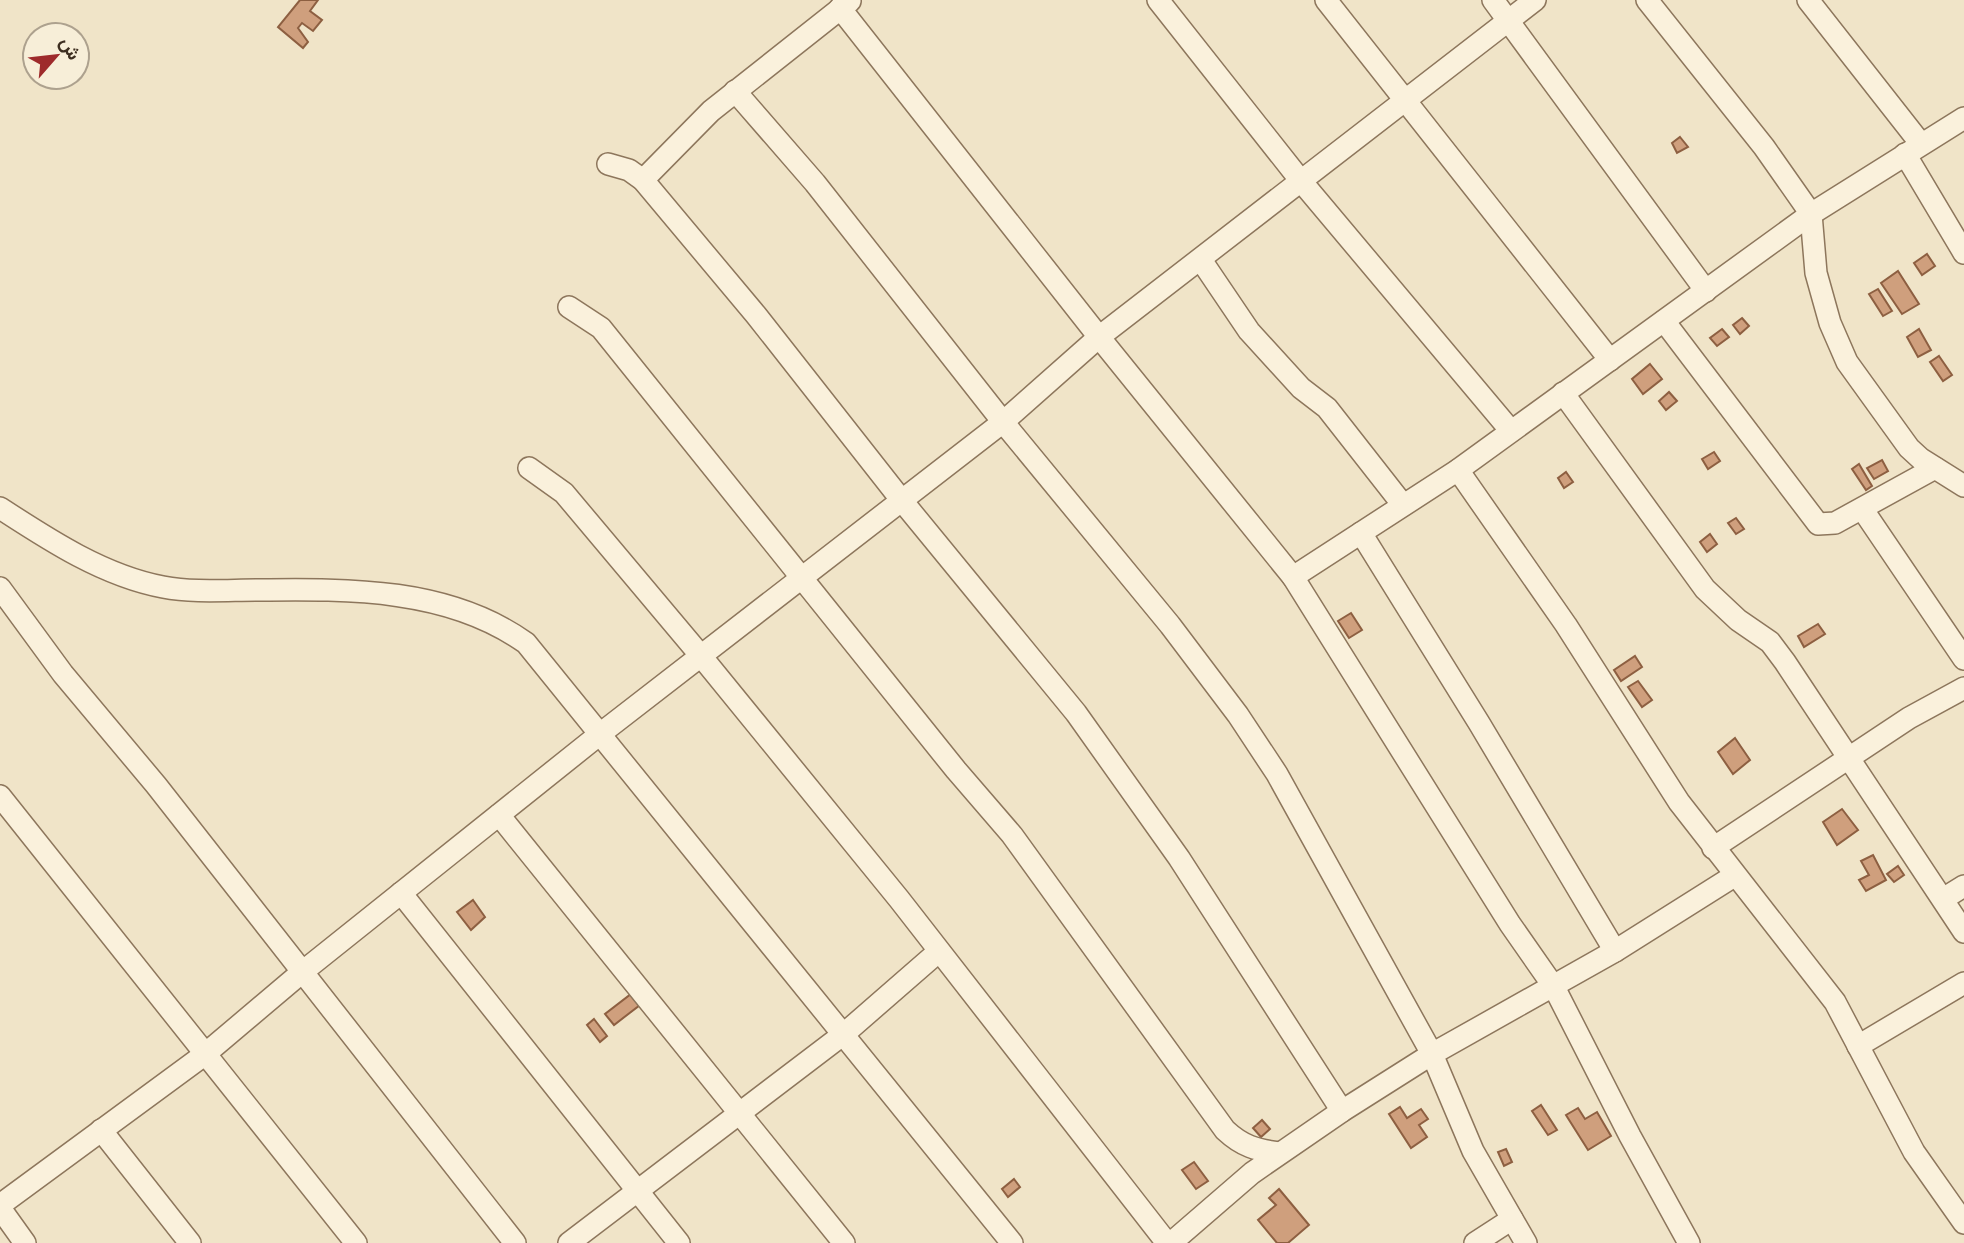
<svg xmlns="http://www.w3.org/2000/svg" width="1964" height="1243" font-family="Georgia,Vazirmatn,serif">
<rect width="100%" height="100%" fill="#f0e4c8"/>
<!-- building -->
<g fill="#cf9f7d" stroke="#8d5f41" stroke-width="2">
<path d="M300,0H318L310,11L322,20L313,31L302,23L298,28L308,42L303,48L278,27Z"/>
<path d="M1680,137L1688,147L1677,153L1672,143Z"/>
<path d="M1927,254L1935,266L1922,275L1914,263Z"/>
<path d="M1898,271L1919,304L1902,314L1881,283Z"/>
<path d="M1878,289L1892,311L1883,316L1869,294Z"/>
<path d="M1742,318L1749,326L1740,334L1733,325Z"/>
<path d="M1722,329L1729,337L1717,346L1710,338Z"/>
<path d="M1919,329L1931,350L1918,357L1907,337Z"/>
<path d="M1939,356L1952,375L1943,381L1930,362Z"/>
<path d="M1650,364L1662,379L1643,394L1632,379Z"/>
<path d="M1669,392L1677,401L1666,410L1659,401Z"/>
<path d="M1714,452L1720,461L1708,469L1702,459Z"/>
<path d="M1882,460L1888,471L1874,479L1867,468Z"/>
<path d="M1859,464L1872,486L1866,490L1852,469Z"/>
<path d="M1566,472L1573,482L1564,488L1558,478Z"/>
<path d="M1736,518L1744,529L1736,534L1728,523Z"/>
<path d="M1710,534L1717,544L1707,552L1700,542Z"/>
<path d="M1351,613L1362,630L1349,638L1338,621Z"/>
<path d="M1818,624L1825,634L1804,647L1798,636Z"/>
<path d="M1635,656L1642,667L1621,681L1614,670Z"/>
<path d="M1638,681L1652,700L1642,707L1628,687Z"/>
<path d="M1735,738L1750,760L1733,774L1718,752Z"/>
<path d="M1842,809L1858,830L1837,845L1823,822Z"/>
<path d="M1873,855L1886,880L1866,891L1859,880L1869,875L1861,861Z"/>
<path d="M1898,866L1904,875L1894,882L1887,874Z"/>
<path d="M473,900L485,917L471,930L457,912Z"/>
<path d="M631,994L640,1005L614,1025L605,1014Z"/>
<path d="M594,1019L607,1036L600,1042L587,1025Z"/>
<path d="M1541,1105L1557,1130L1548,1135L1532,1111Z"/>
<path d="M1400,1107L1407,1118L1421,1109L1428,1119L1419,1125L1427,1137L1411,1148L1389,1114Z"/>
<path d="M1578,1108L1585,1119L1597,1112L1611,1136L1588,1150L1566,1115Z"/>
<path d="M1262,1120L1270,1129L1261,1137L1253,1128Z"/>
<path d="M1506,1149L1512,1162L1504,1166L1498,1152Z"/>
<path d="M1194,1162L1208,1181L1196,1189L1182,1170Z"/>
<path d="M1014,1179L1020,1187L1008,1197L1002,1189Z"/>
<path d="M1279,1189L1309,1225L1288,1243H1277L1258,1220L1276,1205L1269,1198Z"/>
</g>
<g fill="none" stroke-linecap="round" stroke-linejoin="round">
<!-- minor casing -->
<g stroke="#8d765c" stroke-width="24">
<g id="minor">
<path d="M1158,0L1301,181L1511,431"/>
<path d="M1326,0L1610,360"/>
<path d="M1493,0L1706,291"/>
<path d="M1647,0L1764,147L1811,214L1816,273L1830,323L1847,362L1909,448L1921,459L1964,486"/>
<path d="M1808,0L1921,144"/>
<path d="M840,8L1099,337L1293,577L1510,924L1554,987L1630,1136L1689,1243"/>
<path d="M735,91L815,183L1003,422L1170,625L1238,715L1277,774L1432,1054L1473,1151L1526,1243"/>
<path d="M1905,154L1964,253"/>
<path d="M608,164L629,170L643,180L756,315L903,502L1076,713L1179,858L1342,1111"/>
<path d="M643,180L711,111L850,1"/>
<path d="M1201,260L1249,331L1301,388L1327,408L1403,505"/>
<path d="M569,307L601,328L956,770L1012,835L1225,1130C1242,1146 1256,1150 1279,1153"/>
<path d="M1664,321L1818,524L1835,523L1935,468"/>
<path d="M1563,393L1705,589L1738,620L1770,642L1785,662L1964,932"/>
<path d="M529,468L564,493L701,656L899,899L1167,1243"/>
<path d="M1458,470L1566,625L1679,802L1835,1002L1914,1152L1964,1223"/>
<path d="M0,508C49,540 104,576 163,587C194,593 227,590 259,590C350,589 449,588 526,643L1012,1243"/>
<path d="M1863,510L1964,659"/>
<path d="M1361,533L1479,723L1615,951"/>
<path d="M1293,577L1458,470L1811,214L1964,118"/>
<path d="M0,588L63,674L156,785L515,1243"/>
<path d="M0,796L356,1243"/>
<path d="M499,815L844,1243"/>
<path d="M1713,848L1909,718L1964,688"/>
<path d="M401,893L679,1243"/>
<path d="M1943,899L1964,886"/>
<path d="M1858,1046L1964,983"/>
<path d="M101,1130L190,1243"/>
<path d="M0,1205L204,1055L301,973L600,734L1003,422L1099,337L1535,0"/>
<path d="M0,1208L25,1243"/>
<path d="M569,1243L845,1033L938,952"/>
<path d="M1171,1243L1252,1173L1342,1111L1432,1054L1615,951L1734,876"/>
<path d="M1475,1243L1512,1219"/>
</g>
</g>
<!-- minor -->
<use href="#minor" stroke="#faf1dc" stroke-width="21"/>
</g>
<!-- north arrow -->
<g transform="translate(56 56) rotate(62)"><circle r="33" fill="#f7eed8" stroke="#ada18e" stroke-width="2"/>
<path d="M0-5L12 26L0 18L-12 26Z" fill="#9e2a2b"/>
<text y="-10" font-size="19" font-weight="bold" text-anchor="middle" fill="#3d2e20">ش</text>
</g>
</svg>
